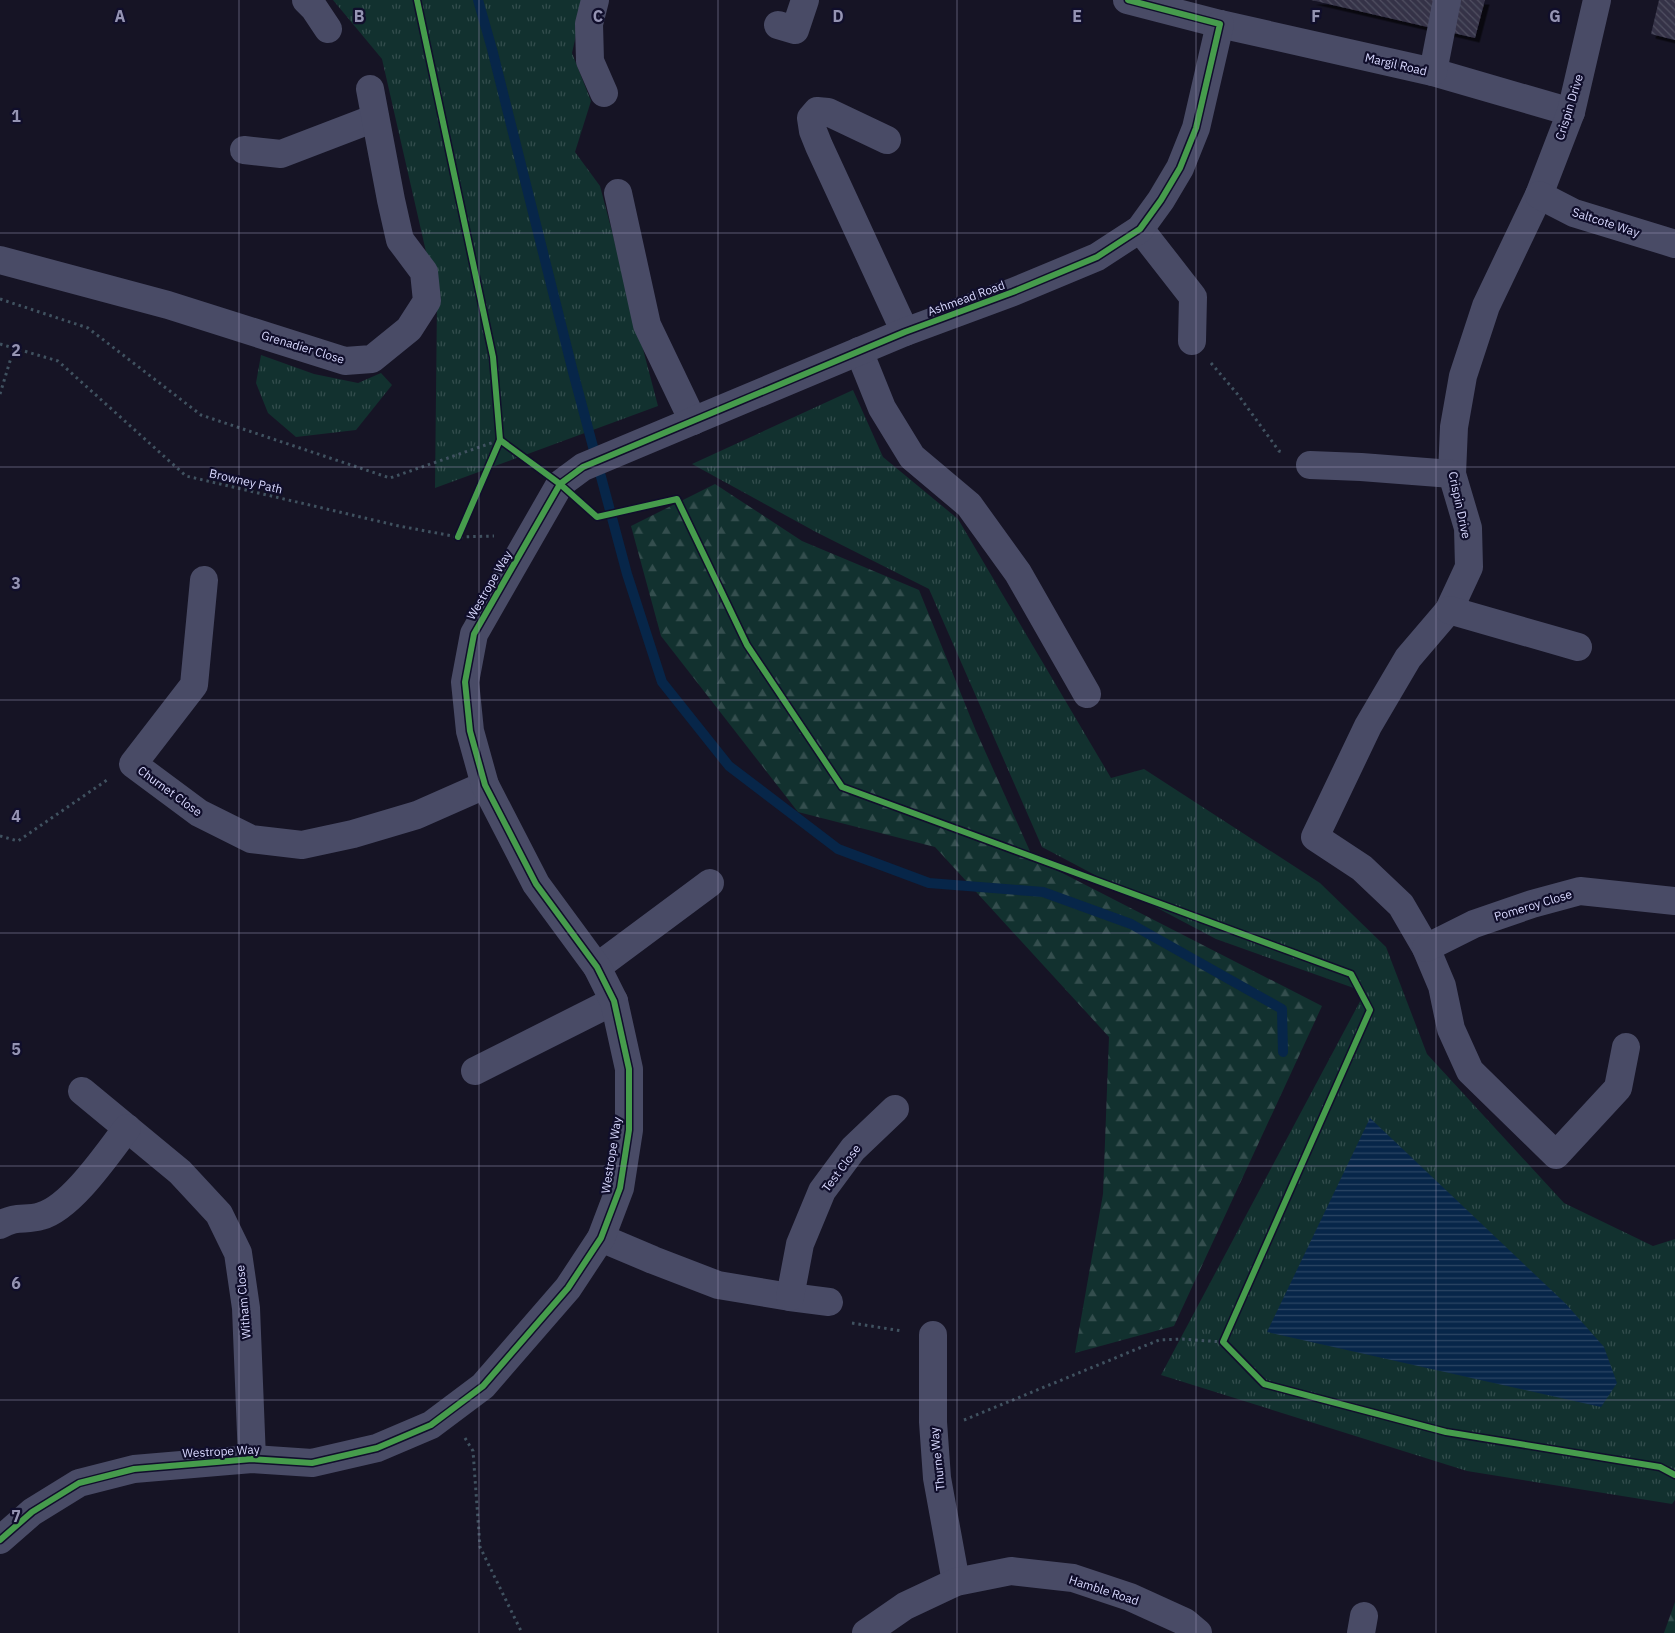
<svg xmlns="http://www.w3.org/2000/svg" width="1675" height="1633" font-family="'IBM Plex Sans',sans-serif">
<defs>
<pattern id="grass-tufts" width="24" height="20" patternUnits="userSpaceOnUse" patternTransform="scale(1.25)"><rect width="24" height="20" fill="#12312f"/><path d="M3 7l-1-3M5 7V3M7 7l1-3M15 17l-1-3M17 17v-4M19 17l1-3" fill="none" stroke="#344e4e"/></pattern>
<pattern id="forest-firs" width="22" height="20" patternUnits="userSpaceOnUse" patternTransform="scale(1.25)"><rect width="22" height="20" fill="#12312f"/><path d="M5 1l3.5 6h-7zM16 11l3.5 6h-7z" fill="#344e4e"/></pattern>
<pattern id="water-rules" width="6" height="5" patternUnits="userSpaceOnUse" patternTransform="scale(1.25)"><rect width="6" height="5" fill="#072649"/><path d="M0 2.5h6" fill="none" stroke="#2b4564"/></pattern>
<pattern id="building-back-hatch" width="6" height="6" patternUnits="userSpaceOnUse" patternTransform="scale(1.25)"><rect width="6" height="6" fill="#343246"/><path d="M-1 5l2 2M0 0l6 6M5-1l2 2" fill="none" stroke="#514f62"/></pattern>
<filter id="shadow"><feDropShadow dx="4.5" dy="4.5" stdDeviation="0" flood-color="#0009"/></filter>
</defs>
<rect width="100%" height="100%" fill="#161425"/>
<!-- grass -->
<g fill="url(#grass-tufts)">
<path d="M333,0H584L572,53L591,101L575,152L600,186L658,406L435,488L437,300L382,59Z"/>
<path d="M261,355L314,374L358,383L381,373L392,385L356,430L296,437L268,413L256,383Z"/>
<path d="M853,390L883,457L958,519L1111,778L1144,769L1320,883L1386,947L1427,1054L1564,1203L1653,1246L1675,1239V1500L1672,1504L1467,1471L1161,1375L1365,992L1216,939L1042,847L929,589L816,532L692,464Z"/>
</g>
<!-- forest -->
<g fill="url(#forest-firs)">
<path d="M715,484L802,541L919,590L976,731L1033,858L1322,1006L1174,1326L1075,1353L1103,1194L1109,1037L935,847L798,812L661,636L631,526Z"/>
<path d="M1675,1602V1633H1664Z"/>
</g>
<!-- water -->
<path fill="url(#water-rules)" d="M1370,1118L1566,1304L1604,1347L1617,1383L1601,1407L1267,1332Z"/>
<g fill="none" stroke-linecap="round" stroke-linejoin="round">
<!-- stream -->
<path stroke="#072649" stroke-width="10" d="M478,0L492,49L573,372L627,574L662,682L729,766L838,849L929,883L1043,892L1131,924L1282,1009L1283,1052"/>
</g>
<!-- building -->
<g fill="url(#building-back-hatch)" filter="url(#shadow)">
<path d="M1311,0H1485L1475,38Z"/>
<path d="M1659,0H1675V40L1651,34Z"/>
</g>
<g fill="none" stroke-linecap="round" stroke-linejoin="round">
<!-- path -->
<g stroke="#405260" stroke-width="3" stroke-dasharray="2.5 4" stroke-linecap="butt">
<path d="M0,299L88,328L201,415L390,478L500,440"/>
<path d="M0,344L58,361L186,476L399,526L458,537L494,536"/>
<path d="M1211,363L1239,396L1279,451L1282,452"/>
<path d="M0,394L14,348"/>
<path d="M0,836L18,841L107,780"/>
<path d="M852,1323L902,1331"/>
<path d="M964,1420L1159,1340L1181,1339L1223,1342"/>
<path d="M465,1438L473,1451L480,1547L522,1633"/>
</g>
<!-- minor -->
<g stroke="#494b66" stroke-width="28">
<path d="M306,0L314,8L328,29"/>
<path d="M595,0L589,24L590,61L604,93"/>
<path d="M1127,0L1220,24L1433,72L1571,112"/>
<path d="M1597,0L1571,112L1539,195L1486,306L1463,376L1454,427L1452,474L1468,528L1469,567L1449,610L1408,658L1368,726L1315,837L1362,868L1401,905L1426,948L1442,986L1451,1029L1470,1071L1556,1155L1618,1088L1626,1047"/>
<path d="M778,25L795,30L805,0"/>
<path d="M1433,72L1447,0"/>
<path d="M887,140L828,112L817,111L811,118L813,131L819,146L905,332"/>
<path d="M244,150L281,154L375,118"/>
<path d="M618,193L647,325L693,421"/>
<path d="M1539,195L1574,213L1675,244"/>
<path d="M1140,229L1193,297L1192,341"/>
<path d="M0,260L168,305L345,361L372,359L409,329L427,301L424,272L400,240L391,200L370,89"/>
<path d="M859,351L882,408L912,457L969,505L1018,573L1087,694"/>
<path d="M1310,465L1361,467L1452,474"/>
<path d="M204,580L194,685L133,764L199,813L251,839L302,845L353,834L417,815L485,785"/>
<path d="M1449,610L1578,647"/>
<path d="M1426,948L1474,924L1532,904L1580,891L1675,901"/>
<path d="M597,967L710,883"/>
<path d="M475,1071L614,1001"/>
<path d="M82,1091L180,1172L219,1214L238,1253L246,1308L252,1459"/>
<path d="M0,1225C17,1215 25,1221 41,1216C71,1208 108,1153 127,1128"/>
<path d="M601,1238L653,1260L718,1285L790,1297L829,1302"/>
<path d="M790,1297L800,1244L822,1191L853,1149L895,1109"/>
<path d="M933,1335V1422L937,1478L956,1582"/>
<path d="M0,1540L32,1512L79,1483L134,1469L252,1459L312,1463L377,1448L431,1425L483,1386L568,1288L601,1238L620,1188L629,1130V1069L614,1001L597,967L536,884L485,785L470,731L465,682L474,634L560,484L583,467L905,332L1013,292L1097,257L1140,229L1161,200L1180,168L1196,128L1220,24"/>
<path d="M866,1633L905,1606L956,1582L1011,1571L1073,1578L1130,1597L1185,1622L1198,1633"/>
<path d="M1361,1633L1364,1616"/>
</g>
<!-- cycleway casing -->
<g stroke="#100e2b" stroke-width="9">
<g id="cycleway">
<path d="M417,0L493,357L500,440L458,537"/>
<path d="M500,440L560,484L597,517L677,499L747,645L842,787L1351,974L1370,1010L1223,1342L1264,1384L1446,1432L1660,1467L1675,1475"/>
<path d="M0,1540L32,1512L79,1483L134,1469L252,1459L312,1463L377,1448L431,1425L483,1386L568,1288L601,1238L620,1188L629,1130V1069L614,1001L597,967L536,884L485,785L470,731L465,682L474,634L560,484L583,467L905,332L1013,292L1097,257L1140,229L1161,200L1180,168L1196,128L1220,24L1128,0"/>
</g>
</g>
<!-- cycleway -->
<use href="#cycleway" stroke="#469c4c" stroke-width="6"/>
</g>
<!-- grid -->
<path fill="none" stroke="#9594b3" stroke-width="1" stroke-opacity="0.55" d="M239,0V1633M479,0V1633M718,0V1633M957,0V1633M1196,0V1633M1436,0V1633M0,233H1675M0,467H1675M0,700H1675M0,933H1675M0,1166H1675M0,1400H1675"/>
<g text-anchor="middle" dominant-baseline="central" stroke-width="4.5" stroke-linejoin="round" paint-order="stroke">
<!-- street labels -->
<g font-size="12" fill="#d9d9ff" stroke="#100e2b">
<text transform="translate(1396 64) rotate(13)">Margil Road</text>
<text transform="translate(1569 107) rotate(-73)">Crispin Drive</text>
<text transform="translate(1606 222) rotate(18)">Saltcote Way</text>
<text transform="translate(966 298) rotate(-20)">Ashmead Road</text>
<text transform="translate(303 347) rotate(17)">Grenadier Close</text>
<text transform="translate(246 481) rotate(13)">Browney Path</text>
<text transform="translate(1460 505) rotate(78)">Crispin Drive</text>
<text transform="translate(489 585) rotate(-60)">Westrope Way</text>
<text transform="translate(170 791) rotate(36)">Churnet Close</text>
<text transform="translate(1533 905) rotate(-17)">Pomeroy Close</text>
<text transform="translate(611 1155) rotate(-81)">Westrope Way</text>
<text transform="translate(841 1168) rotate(-53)">Test Close</text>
<text transform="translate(243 1302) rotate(-95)">Witham Close</text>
<text transform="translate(221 1451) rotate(-3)">Westrope Way</text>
<text transform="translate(937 1459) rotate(-96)">Thurne Way</text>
<text transform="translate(1104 1590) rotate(18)">Hamble Road</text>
</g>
</g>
<g font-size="16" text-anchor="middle" font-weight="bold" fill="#9594b3" stroke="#100e2b" stroke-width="4.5" stroke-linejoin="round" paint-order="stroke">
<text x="120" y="22">A</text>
<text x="359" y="22">B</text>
<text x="598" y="22">C</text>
<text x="838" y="22">D</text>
<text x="1077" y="22">E</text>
<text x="1316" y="22">F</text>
<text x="1555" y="22">G</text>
<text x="16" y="122">1</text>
<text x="16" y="356">2</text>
<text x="16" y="589">3</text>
<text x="16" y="822">4</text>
<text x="16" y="1055">5</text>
<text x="16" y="1289">6</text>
<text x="16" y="1522">7</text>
</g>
</svg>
